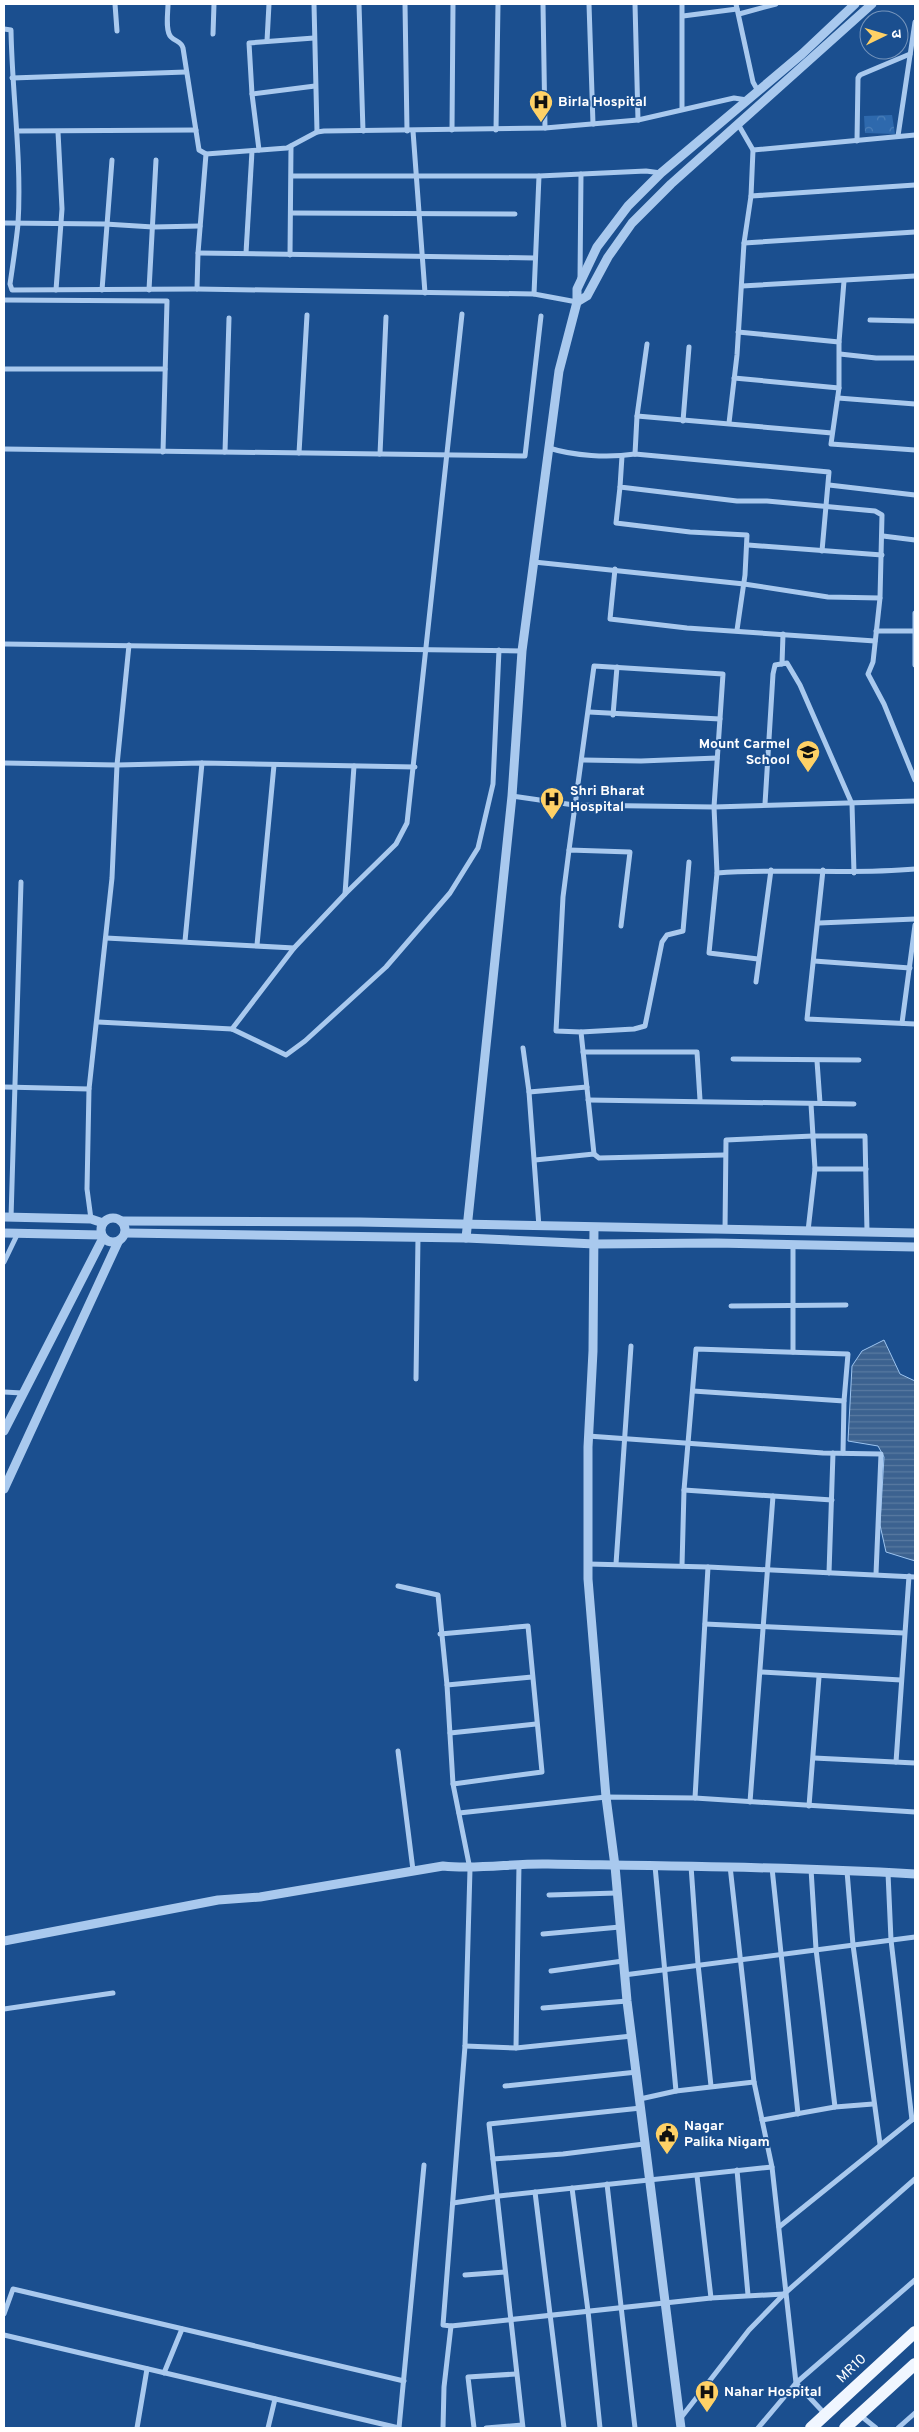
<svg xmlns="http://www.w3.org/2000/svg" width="919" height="2432" font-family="Overpass,'Noto Sans Devanagari',sans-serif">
<defs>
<pattern id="park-crowns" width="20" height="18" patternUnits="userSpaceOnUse" patternTransform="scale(1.25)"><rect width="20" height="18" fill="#2e69ad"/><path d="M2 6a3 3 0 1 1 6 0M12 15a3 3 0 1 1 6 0" fill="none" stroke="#4d80b9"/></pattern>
<pattern id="water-rules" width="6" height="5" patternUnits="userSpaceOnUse" patternTransform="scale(1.25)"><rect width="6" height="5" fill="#3c6290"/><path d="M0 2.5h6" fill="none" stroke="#597aa1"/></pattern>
</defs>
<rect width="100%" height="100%" fill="#1b4f8f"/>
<!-- park -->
<path fill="url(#park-crowns)" d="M892,115L895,134L865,133L864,116Z"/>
<!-- water -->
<path fill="url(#water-rules)" stroke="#9cc4f0" d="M884,1340L900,1374L915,1381V1561L886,1552L880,1525L884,1457L878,1446L848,1441L852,1366L862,1351Z"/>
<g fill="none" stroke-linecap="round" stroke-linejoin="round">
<!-- minor -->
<g stroke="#a9c9ee" stroke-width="5">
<path d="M115,4L117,31"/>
<path d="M168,4C168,12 165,31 171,37C176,42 181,41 183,48L199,150L206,154L198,253L197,289"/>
<path d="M314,4L317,132"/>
<path d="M359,4L363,131"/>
<path d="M405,4L407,131"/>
<path d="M543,4L545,128"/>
<path d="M589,4L593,124"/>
<path d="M635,4L638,120"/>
<path d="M736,4L753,82L758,91"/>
<path d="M739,14L776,4"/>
<path d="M683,16L737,9"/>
<path d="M4,29L11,30C12,94 22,159 18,224C16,244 13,264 10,284L12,290L197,289L534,294L577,302"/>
<path d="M213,34L214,4"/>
<path d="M267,41L269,4"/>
<path d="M12,78L186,72"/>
<path d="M252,94L315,86"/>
<path d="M682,108V4"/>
<path d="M452,130L453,4"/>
<path d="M496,130L498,4"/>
<path d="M17,131L196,130"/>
<path d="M413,131L425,293"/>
<path d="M898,136L915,22"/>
<path d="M857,141L858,78L860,75L910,54"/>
<path d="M259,150L252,94L249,43L314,38"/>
<path d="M753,150L915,135"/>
<path d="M206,154L287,148L317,132L324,131L545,128L638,120L734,98L747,100"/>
<path d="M292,176H539L646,171L661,173"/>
<path d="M751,196L915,185"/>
<path d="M291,213L515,214"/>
<path d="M4,223L105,224L153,227L200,226"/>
<path d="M744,243L915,232"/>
<path d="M198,253L535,258"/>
<path d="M246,253L252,151"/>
<path d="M290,255L291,146"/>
<path d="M580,279L581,174"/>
<path d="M844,281L839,342V388L831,444L915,450"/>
<path d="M742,286L915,276"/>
<path d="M56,290L62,209L58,132"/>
<path d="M102,290L112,160"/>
<path d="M149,290L156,160"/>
<path d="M534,294L539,176"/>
<path d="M4,300L167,301L163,452"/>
<path d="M870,320L915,321"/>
<path d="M738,332L839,342"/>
<path d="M840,354L876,358H915"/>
<path d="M4,369H165"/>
<path d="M734,378L839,388"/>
<path d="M838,398L915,404"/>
<path d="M637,416L832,433"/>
<path d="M683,421L689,347"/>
<path d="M729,423L737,355L744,243L751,196L753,150L738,124"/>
<path d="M549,448C574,456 608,458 635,454L829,472L822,551"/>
<path d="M4,449L525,456L541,316"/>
<path d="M225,452L229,318"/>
<path d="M299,453L307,315"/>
<path d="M380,454L386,317"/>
<path d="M635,454L637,416L647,344"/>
<path d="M622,456L620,487L737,501H767L875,511L882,515L880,598L873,662L868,674L884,704L915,780"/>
<path d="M829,485L915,495"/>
<path d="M620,487L616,523L690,532L747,535L745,575L737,630"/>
<path d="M883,536L915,540"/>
<path d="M748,545L882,555"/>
<path d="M534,562L744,584L828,597L880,598"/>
<path d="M615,569L610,619L687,628L875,641"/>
<path d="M915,613V665"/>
<path d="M876,631H915"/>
<path d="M4,644L522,651"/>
<path d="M782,664L783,634"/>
<path d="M589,712L720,719"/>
<path d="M613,715L617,667"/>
<path d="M583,760L641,761L717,758"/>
<path d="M4,763L117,765L202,763L415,767"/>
<path d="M512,796L574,805L714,807L915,801"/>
<path d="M765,804L773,674L775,665L787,663L800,685L852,804L854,873"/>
<path d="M569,850L594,666L723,674L714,807L717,873L709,953L758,959"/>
<path d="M823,870L807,1019L915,1024"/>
<path d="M717,873C783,868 849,875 915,869"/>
<path d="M345,894L354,766"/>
<path d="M819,923L915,919"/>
<path d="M106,938L294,948"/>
<path d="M185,941L202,763"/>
<path d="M257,945L274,765"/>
<path d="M814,961L910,968"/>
<path d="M756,982L771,870"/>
<path d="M98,1022L232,1029L286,1055L305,1041L386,967L450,893L478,848L493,784L499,650"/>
<path d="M902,1023L915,925"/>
<path d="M232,1029L294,948L345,894L396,844L407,823L462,314"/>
<path d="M581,1032L634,1029L645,1026L662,942L667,935L683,931L689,862"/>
<path d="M523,1048L529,1092L539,1227"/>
<path d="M583,1052H697L700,1100"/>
<path d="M733,1059L859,1060"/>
<path d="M817,1061L820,1103"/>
<path d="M4,1087L89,1089"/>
<path d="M529,1092L587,1087"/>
<path d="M588,1100L854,1104"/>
<path d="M594,1154L581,1032L556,1031L563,897L569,850L630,852L621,926"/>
<path d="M535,1160L594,1154L599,1158L724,1155"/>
<path d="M815,1169H866"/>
<path d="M11,1218L21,882"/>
<path d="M91,1219L87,1189L89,1089L112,878L117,765L129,645"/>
<path d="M725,1230L726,1140L813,1136H865L867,1232"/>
<path d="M808,1231L815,1169L811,1104"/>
<path d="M4,1262L18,1233"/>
<path d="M731,1306L846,1305"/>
<path d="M793,1352V1246"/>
<path d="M416,1379L418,1237"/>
<path d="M693,1391L844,1401"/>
<path d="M4,1392L22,1393"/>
<path d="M588,1436L823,1453L881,1454L876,1574"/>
<path d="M684,1490L832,1500"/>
<path d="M588,1564L708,1567L915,1577"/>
<path d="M616,1564L631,1346"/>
<path d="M682,1566L684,1490L696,1349L848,1354L844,1401L843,1453"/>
<path d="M829,1573L833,1453"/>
<path d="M398,1586L438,1595L447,1685L453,1784L470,1869L465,2046L443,2325L451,2326L711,2298L784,2294"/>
<path d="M705,1624L904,1633"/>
<path d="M440,1634L528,1626L542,1772L453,1784"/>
<path d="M761,1672L901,1680"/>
<path d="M447,1685L532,1677"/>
<path d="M450,1733L536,1724"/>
<path d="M398,1751L413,1870"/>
<path d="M814,1758L915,1763"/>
<path d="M896,1762L909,1576"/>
<path d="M695,1798L708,1567"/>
<path d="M750,1802L773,1496"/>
<path d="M809,1806L819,1677"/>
<path d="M459,1813L606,1797L695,1798L915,1812"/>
<path d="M655,1866L676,2091"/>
<path d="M691,1866L698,1964L711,2086"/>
<path d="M730,1866L754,2082L772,2167L796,2383L825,2414"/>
<path d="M772,1868L798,2114"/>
<path d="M811,1869L816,1949L835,2107"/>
<path d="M847,1871L853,1945L880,2144"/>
<path d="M888,1873L891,1940L912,2120"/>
<path d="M549,1895L617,1893"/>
<path d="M543,1934L620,1927"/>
<path d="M551,1971L623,1961"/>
<path d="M624,1975L915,1937"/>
<path d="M543,2008L627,2001"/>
<path d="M4,2009L113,1993"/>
<path d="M465,2046L516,2048L632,2036"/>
<path d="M516,2048L519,1864"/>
<path d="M505,2086L637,2072"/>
<path d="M640,2099L676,2091L754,2082"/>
<path d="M762,2120L835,2107L873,2104"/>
<path d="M493,2159L563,2154L644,2144"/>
<path d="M737,2170L748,2295"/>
<path d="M697,2176L711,2298"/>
<path d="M607,2184L635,2428"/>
<path d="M572,2188L588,2311L600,2428"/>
<path d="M535,2192L564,2428"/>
<path d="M453,2203L499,2196L772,2167"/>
<path d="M779,2227L913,2119"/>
<path d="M465,2275L505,2272"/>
<path d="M4,2314L13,2289L404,2381"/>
<path d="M4,2335L399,2428"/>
<path d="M164,2373L182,2329"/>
<path d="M861,2416L876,2428"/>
<path d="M680,2419L749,2330L784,2294L915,2179"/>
<path d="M137,2428L147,2369"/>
<path d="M268,2428L275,2399"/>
<path d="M399,2428L424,2165"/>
<path d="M443,2428L444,2387L451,2326"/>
<path d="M474,2428L468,2377L516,2374"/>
<path d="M486,2428L522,2425"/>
<path d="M523,2428L489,2124L641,2108"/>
<path d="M758,2428L796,2383L915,2280"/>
<path d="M898,2428L915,2413"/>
</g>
<!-- tertiary -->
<g stroke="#a9c9ee" stroke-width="9">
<path d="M577,302L587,296L608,257L632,223L671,184L872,4"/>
<path d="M4,1217L91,1219L103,1223"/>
<circle cx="113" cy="1230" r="12"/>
<path d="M121,1221L360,1222L915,1233"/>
<path d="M594,1228L593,1351L588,1447V1579L606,1797L615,1866L627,2001L681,2428"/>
<path d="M4,1233L101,1235"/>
<path d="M126,1233L466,1238L595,1244L716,1243L915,1247"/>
<path d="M466,1238L512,796L522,651L559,371L577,302V289L597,247L628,206L661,173L802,54L855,4"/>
<path d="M4,1431L103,1238"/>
<path d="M4,1489L118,1242"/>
<path d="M4,1941L218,1900L260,1897L443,1866C478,1870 513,1863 548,1864C671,1866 793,1867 915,1874"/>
</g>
<!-- primary -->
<g stroke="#f0f6ff" stroke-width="12">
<path d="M811,2428L915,2332"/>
<path d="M845,2428L915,2364"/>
</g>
</g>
<!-- icons -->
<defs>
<g id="hospital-pin" transform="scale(1.25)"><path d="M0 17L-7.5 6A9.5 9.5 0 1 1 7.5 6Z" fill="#ffd166" stroke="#1b4f8f"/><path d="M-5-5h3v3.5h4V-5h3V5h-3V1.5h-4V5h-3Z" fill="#111"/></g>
<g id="school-pin" transform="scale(1.25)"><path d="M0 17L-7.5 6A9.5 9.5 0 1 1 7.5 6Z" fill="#ffd166" stroke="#1b4f8f"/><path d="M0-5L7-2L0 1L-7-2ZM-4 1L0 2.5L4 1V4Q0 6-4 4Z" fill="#111"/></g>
<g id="civic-pin" transform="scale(1.25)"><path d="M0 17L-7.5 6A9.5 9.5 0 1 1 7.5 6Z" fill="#ffd166" stroke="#1b4f8f"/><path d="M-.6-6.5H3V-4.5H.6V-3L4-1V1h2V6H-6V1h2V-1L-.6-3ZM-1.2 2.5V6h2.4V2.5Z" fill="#111"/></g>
</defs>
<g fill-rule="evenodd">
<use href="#hospital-pin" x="541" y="102"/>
<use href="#school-pin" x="808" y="752"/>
<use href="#hospital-pin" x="552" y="799"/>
<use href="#civic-pin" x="667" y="2134"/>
<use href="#hospital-pin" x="707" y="2392"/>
</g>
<g text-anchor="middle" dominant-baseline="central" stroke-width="4" stroke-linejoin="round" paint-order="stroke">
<!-- poi labels -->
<g font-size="14" font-weight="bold" fill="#fff" stroke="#1b4f8f" text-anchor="start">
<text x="558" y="102">Birla Hospital</text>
<text x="790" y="744" text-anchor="end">Mount Carmel<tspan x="790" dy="16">School</tspan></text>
<text x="570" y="791">Shri Bharat<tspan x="570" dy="16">Hospital</tspan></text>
<text x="684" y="2126">Nagar<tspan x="684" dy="16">Palika Nigam</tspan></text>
<text x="724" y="2392">Nahar Hospital</text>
</g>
<!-- street labels -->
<g font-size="14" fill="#fff" stroke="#1b4f8f">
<text transform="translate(852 2369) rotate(-44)">MR10</text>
</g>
</g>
<!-- border -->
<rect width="919" height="2432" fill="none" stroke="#ffffff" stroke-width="10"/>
<!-- north arrow -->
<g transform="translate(884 35) rotate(85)"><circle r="24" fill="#1b4f8f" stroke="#7695bc"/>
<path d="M0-4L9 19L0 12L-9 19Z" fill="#ffd166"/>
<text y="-8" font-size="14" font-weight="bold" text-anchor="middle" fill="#ffffff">उ</text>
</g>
</svg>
